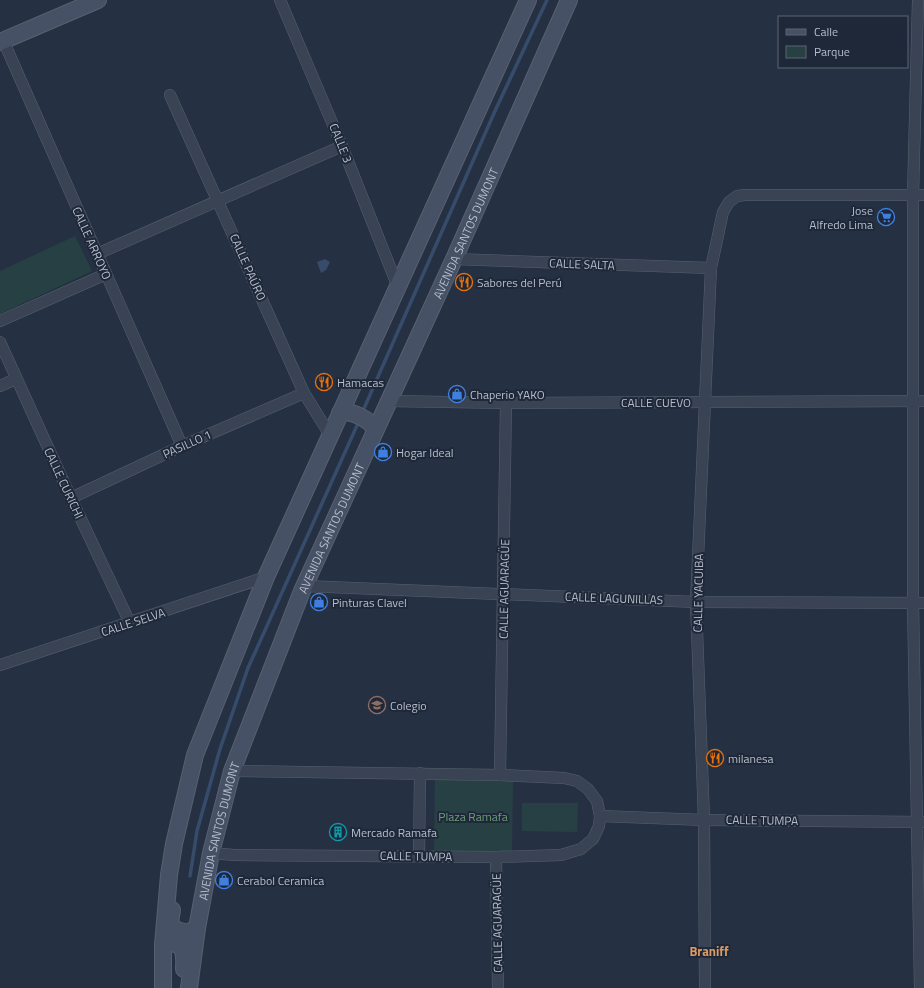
<svg xmlns="http://www.w3.org/2000/svg" width="924" height="988" font-family="'Titillium Web',sans-serif">
<rect width="100%" height="100%" fill="#253143"/>
<!-- green -->
<g fill="#274044">
<path d="M75,236L92,271L0,314V271Z"/>
<path d="M435,779L513,781L512,853L434,852Z"/>
<path d="M522,803H578L577,832L522,831Z"/>
</g>
<!-- water -->
<path fill="#374b6b" d="M325,259L330,262L326,270L321,273L317,262Z"/>
<g fill="none" stroke-linecap="round" stroke-linejoin="round">
<!-- stream -->
<g stroke="#374b6b" stroke-width="3.5">
<path d="M362,413L495,111L547,0"/>
<path d="M190,876L197,831L220,749L248,668L359,421"/>
</g>
<!-- street casing -->
<g stroke="#576170" stroke-width="12">
<g id="street">
<path d="M280,0L342,146L398,287"/>
<path d="M918,0L913,195V603L920,988"/>
<path d="M3,40L182,446"/>
<path d="M170,95L304,393L330,435"/>
<path d="M97,254L342,146"/>
<path d="M454,259L711,268"/>
<path d="M0,321L106,274"/>
<path d="M0,342L71,498L130,623"/>
<path d="M0,386L16,379"/>
<path d="M389,401L506,403L924,401"/>
<path d="M71,498L182,446L304,393"/>
<path d="M305,586L696,602L924,603"/>
<path d="M0,665L266,577"/>
<path d="M500,775L506,403"/>
<path d="M600,816L704,820L924,822"/>
<path d="M211,853L234,855L496,857L561,855L581,849L593,839L599,826L600,816L597,801L588,789L577,781L564,778L500,775L232,771"/>
<path d="M419,856L420,773"/>
<path d="M496,857L498,988"/>
<path d="M705,988L704,820L696,602L711,268L723,212L729,202L737,196L745,195H924"/>
</g>
</g>
<!-- secondary casing -->
<g stroke="#576170" stroke-width="18">
<g id="secondary">
<path d="M0,42L98,0"/>
<path d="M340,413C351,410 370,419 375,430"/>
<path d="M172,910L170,922L174,929L187,933L197,928"/>
<path d="M163,945C184,939 185,952 184,969"/>
<path d="M163,988V945L169,875L174,844L195,755L266,577L528,0"/>
<path id="s1" d="M189,988L197,928L211,853L232,771L302,591L454,259L569,0"/>
</g>
</g>
<!-- street -->
<use href="#street" stroke="#394353" stroke-width="11"/>
<!-- secondary -->
<use href="#secondary" stroke="#475166" stroke-width="16"/>
</g>
<!-- icons -->
<defs>
<g id="supermarket-ring" transform="scale(0.9)"><circle r="9.5" fill="#1e2838" stroke="#3f7fe0" stroke-width="1.5"/><path d="M-6-5.5h2.5l.6 2H6L4.5 2H-2.5L-4.4-4H-6ZM-1.5 3.2a1.3 1.3 0 1 0 .1 0ZM3 3.2a1.3 1.3 0 1 0 .1 0Z" fill="#3f7fe0"/></g>
<g id="restaurant-ring" transform="scale(0.9)"><circle r="9.5" fill="#1e2838" stroke="#e8710a" stroke-width="1.5"/><path d="M-5-6h1v4h1v-4h1v4h1v-4h1v5L-1.5 .5V6h-2V.5L-5-1ZM5-6V6H3V1.5H1.5Q1.5-4 5-6Z" fill="#e8710a"/></g>
<g id="shop-ring" transform="scale(0.9)"><circle r="9.5" fill="#1e2838" stroke="#3f7fe0" stroke-width="1.5"/><path d="M-5-2.5h2.3a2.7 3.5 0 0 1 5.4 0H5L5.5 6h-11ZM-1.5-2.5h3a1.5 2.3 0 0 0-3 0Z" fill="#3f7fe0"/></g>
<g id="school-ring" transform="scale(0.9)"><circle r="9.5" fill="#1e2838" stroke="#8d6e63" stroke-width="1.5"/><path d="M0-5L7-2L0 1L-7-2ZM-4 1L0 2.5L4 1V4Q0 6-4 4Z" fill="#8d6e63"/></g>
<g id="building-ring" transform="scale(0.9)"><circle r="9.5" fill="#1e2838" stroke="#0f9aa8" stroke-width="1.5"/><path d="M-4-6H4V6H1V3H-1V6H-4ZM-2.5-4.3h1.7v1.8h-1.7ZM.8-4.3h1.7v1.8H.8ZM-2.5-1h1.7V.8h-1.7ZM.8-1h1.7V.8H.8Z" fill="#0f9aa8"/></g>
</defs>
<g fill-rule="evenodd">
<use href="#supermarket-ring" x="886" y="217"/>
<use href="#restaurant-ring" x="464" y="282"/>
<use href="#restaurant-ring" x="324" y="382"/>
<use href="#shop-ring" x="457" y="394"/>
<use href="#shop-ring" x="383" y="452"/>
<use href="#shop-ring" x="319" y="602"/>
<use href="#school-ring" x="377" y="705"/>
<use href="#restaurant-ring" x="715" y="758"/>
<use href="#building-ring" x="338" y="832"/>
<use href="#shop-ring" x="224" y="880"/>
</g>
<g text-anchor="middle" dominant-baseline="central" stroke-width="4" stroke-linejoin="round" paint-order="stroke">
<!-- street labels -->
<g font-size="12" fill="#b6becc" stroke="#1e2838">
<text transform="translate(341 143) rotate(68)">CALLE 3</text>
<text stroke="none"><textPath href="#s1" startOffset="808">AVENIDA SANTOS DUMONT</textPath></text>
<text transform="translate(92 243) rotate(66)">CALLE ARROYO</text>
<text transform="translate(582 264) rotate(2)">CALLE SALTA</text>
<text transform="translate(248 267) rotate(66)">CALLE PAÚRO</text>
<text x="656" y="402">CALLE CUEVO</text>
<text transform="translate(187 444) rotate(-24)">PASILLO 1</text>
<text transform="translate(64 483) rotate(65)">CALLE CURICHI</text>
<text stroke="none"><textPath href="#s1" startOffset="484">AVENIDA SANTOS DUMONT</textPath></text>
<text transform="translate(504 589) rotate(-89)">CALLE AGUARAGÜE</text>
<text transform="translate(698 593) rotate(-89)">CALLE YACUIBA</text>
<text transform="translate(614 598) rotate(2)">CALLE LAGUNILLAS</text>
<text transform="translate(133 622) rotate(-18)">CALLE SELVA</text>
<text transform="translate(762 820) rotate(1)">CALLE TUMPA</text>
<text stroke="none"><textPath href="#s1" startOffset="160">AVENIDA SANTOS DUMONT</textPath></text>
<text transform="translate(416 856) rotate(1)">CALLE TUMPA</text>
<text transform="translate(497 923) rotate(-91)">CALLE AGUARAGÜE</text>
</g>
<!-- poi labels -->
<g font-size="12" fill="#b6becc" stroke="#1e2838" text-anchor="start">
<text x="873" y="210" text-anchor="end">Jose<tspan x="873" dy="14">Alfredo Lima</tspan></text>
<text x="477" y="282">Sabores del Perú</text>
<text x="337" y="382">Hamacas</text>
<text x="470" y="394">Chaperio YAKO</text>
<text x="396" y="452">Hogar Ideal</text>
<text x="332" y="602">Pinturas Clavel</text>
<text x="390" y="705">Colegio</text>
<text x="728" y="758">milanesa</text>
<text x="351" y="832">Mercado Ramafa</text>
<text x="237" y="880">Cerabol Ceramica</text>
</g>
<!-- park labels -->
<g font-size="12" fill="#6c9f79" stroke="#1e2838">
<text x="473" y="816">Plaza Ramafa</text>
</g>
<!-- neighbourhood labels -->
<g font-size="13" font-weight="bold" fill="#dc9b62" stroke="#1e2838">
<text x="709" y="951">Braniff</text>
</g>
</g>
<!-- legend -->
<rect x="778" y="16" width="130" height="52" fill="#1e2838" stroke="#5b6473"/>
<rect x="786" y="29" width="20" height="6" fill="#475166" stroke="#5b6473"/>
<text x="814" y="36" font-size="12" fill="#b6becc">Calle</text>
<rect x="786" y="46" width="20" height="12" fill="#274044" stroke="#5b6473"/>
<text x="814" y="56" font-size="12" fill="#b6becc">Parque</text>
</svg>
